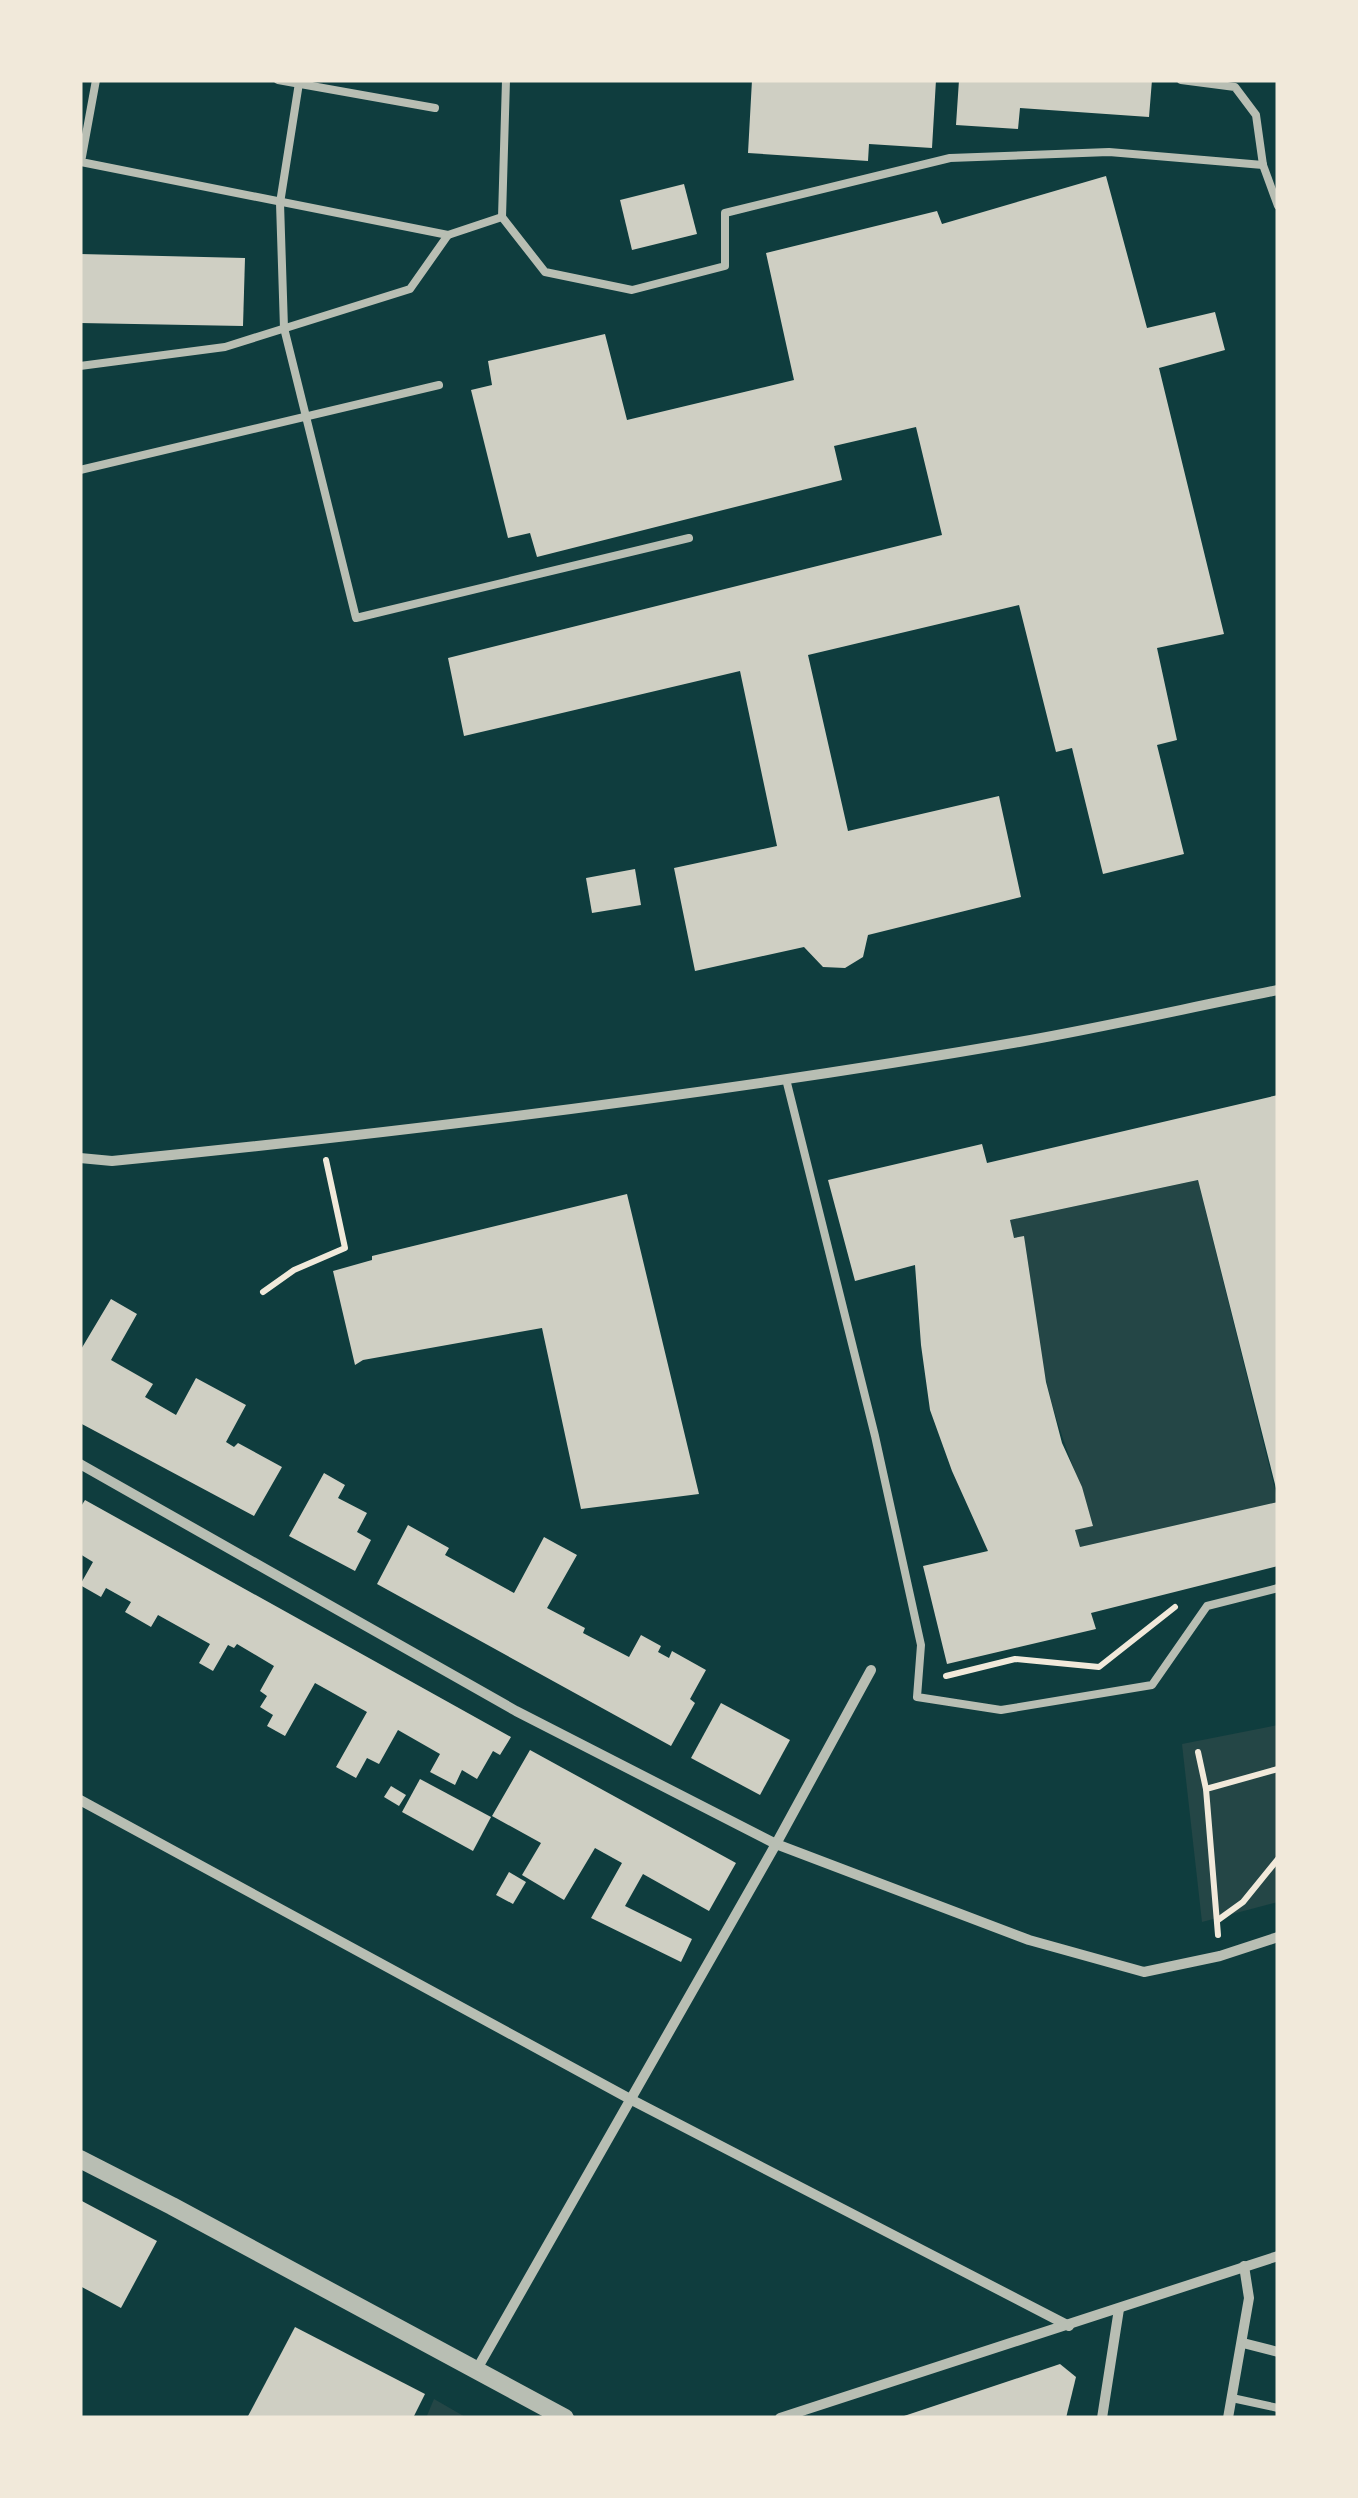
<svg xmlns="http://www.w3.org/2000/svg" width="1358" height="2498" font-family="Rubik,sans-serif">
<rect width="100%" height="100%" fill="#0f3d3e"/>
<!-- green -->
<g fill="#244646">
<path d="M1198,1180L1278,1502L1080,1547L1075,1530L1093,1525C1079,1477 1058,1433 1047,1384C1035,1336 1033,1286 1024,1237L1014,1238L1010,1220Z"/>
<path d="M1278,1725V1902L1202,1922L1182,1744Z"/>
<path d="M434,2399L467,2418H426Z"/>
</g>
<!-- building -->
<g fill="#cfcfc3">
<path d="M752,80H936L932,148L869,144L868,161L748,153Z"/>
<path d="M959,80H1152L1149,117L1020,108L1018,129L956,125Z"/>
<path d="M1106,176L1147,328L1215,312L1225,350L1159,368L1224,634L1157,648L1177,740L1157,745L1184,854L1103,874L1072,748L1056,752L1019,605L808,655L848,831L999,796L1021,897L868,935L863,957L845,968L823,967L804,947L695,971L674,868L777,846L740,671L464,736L448,658L942,535L916,427L834,446L842,480L537,557L530,533L508,538L471,390L492,385L488,361L605,334L627,420L794,380L766,253L937,211L942,224Z"/>
<path d="M684,184L697,234L632,250L620,200Z"/>
<path d="M80,254L245,258L243,326L80,323Z"/>
<path d="M635,869L641,905L592,913L586,878Z"/>
<path d="M1278,1095V1496L1198,1180L1010,1220L1014,1238L1024,1236L1046,1382L1062,1443L1082,1487L1093,1526L1075,1530L1080,1547L1278,1502V1566L1091,1613L1096,1629L947,1664L923,1566L988,1551L952,1471L930,1410L921,1345L915,1265L855,1281L828,1180L982,1144L987,1163Z"/>
<path d="M627,1194L699,1494L581,1509L542,1328L363,1360L355,1365L333,1271L372,1260V1256Z"/>
<path d="M111,1299L137,1314L111,1360L153,1384L145,1397L176,1415L196,1378L246,1405L226,1442L234,1447L238,1443L282,1467L254,1516L80,1423V1351Z"/>
<path d="M324,1473L345,1485L338,1498L367,1513L357,1532L371,1540L355,1571L289,1536Z"/>
<path d="M85,1500L511,1737L500,1755L493,1751L477,1779L462,1770L455,1785L430,1772L440,1754L398,1730L379,1764L367,1758L356,1778L336,1767L367,1712L315,1683L285,1736L267,1726L273,1715L260,1707L267,1696L260,1691L274,1666L237,1644L234,1648L228,1645L213,1671L199,1663L210,1644L158,1615L151,1627L125,1612L131,1602L106,1588L101,1597L80,1585L93,1562L80,1554V1508Z"/>
<path d="M408,1525L449,1548L445,1555L514,1593L544,1537L577,1555L547,1608L585,1628L583,1633L629,1657L641,1635L661,1646L658,1652L669,1658L672,1651L706,1670L690,1699L695,1703L671,1746L377,1584Z"/>
<path d="M721,1703L790,1740L760,1795L691,1758Z"/>
<path d="M530,1750L736,1863L709,1911L643,1874L625,1906L692,1939L681,1962L591,1918L622,1863L595,1848L564,1900L522,1875L541,1843L492,1816Z"/>
<path d="M420,1779L491,1817L473,1851L402,1812Z"/>
<path d="M391,1786L406,1795L399,1806L384,1797Z"/>
<path d="M509,1872L526,1882L513,1904L496,1895Z"/>
<path d="M80,2200L157,2241L121,2308L80,2286Z"/>
<path d="M295,2327L425,2394L413,2418H247Z"/>
<path d="M1060,2364L1076,2377L1066,2418H898Z"/>
</g>
<g fill="none" stroke-linecap="round" stroke-linejoin="round">
<!-- path -->
<g stroke="#f1e9da" stroke-width="6">
<path d="M263,1292L294,1270L345,1248L326,1160"/>
<path d="M946,1676L1015,1659L1099,1667L1175,1607"/>
<path d="M1198,1752L1206,1789"/>
<path d="M1218,1920L1243,1902L1278,1859"/>
<path d="M1218,1935L1206,1789L1278,1769"/>
</g>
<!-- service -->
<g stroke="#b8beb3" stroke-width="8">
<path d="M96,80L81,162L448,235"/>
<path d="M278,80L435,108"/>
<path d="M1181,80L1235,87L1256,115L1263,165L1278,206"/>
<path d="M299,83L280,203L284,328L356,618L689,538"/>
<path d="M502,217L545,272L632,290L725,266V213L950,158L1109,152L1263,165"/>
<path d="M80,366L225,347L410,289L448,235L502,217L506,80"/>
<path d="M80,470L439,385"/>
<path d="M786,1079L875,1436L921,1645L917,1697L1001,1710L1152,1685L1207,1606L1278,1588"/>
<path d="M1232,2398L1278,2408"/>
</g>
<!-- minor -->
<g stroke="#b8beb3" stroke-width="10">
<path d="M80,1158L112,1161C415,1131 718,1094 1019,1042C1105,1027 1192,1007 1278,990"/>
<path d="M80,1464L516,1711L776,1844L1029,1940L1144,1972L1220,1956L1278,1937"/>
<path d="M80,1800L630,2099L1069,2326"/>
<path d="M1243,2343L1278,2352"/>
<path d="M477,2369L776,1844L871,1670"/>
<path d="M780,2418L1278,2256"/>
<path d="M1102,2418L1119,2309"/>
<path d="M1228,2418L1249,2298L1244,2266"/>
</g>
<!-- tertiary -->
<path stroke="#b8beb3" stroke-width="18" d="M80,2159L172,2206L565,2418"/>
</g>
<!-- border -->
<rect width="1358" height="2498" fill="none" stroke="#f1e9da" stroke-width="165"/>
</svg>
